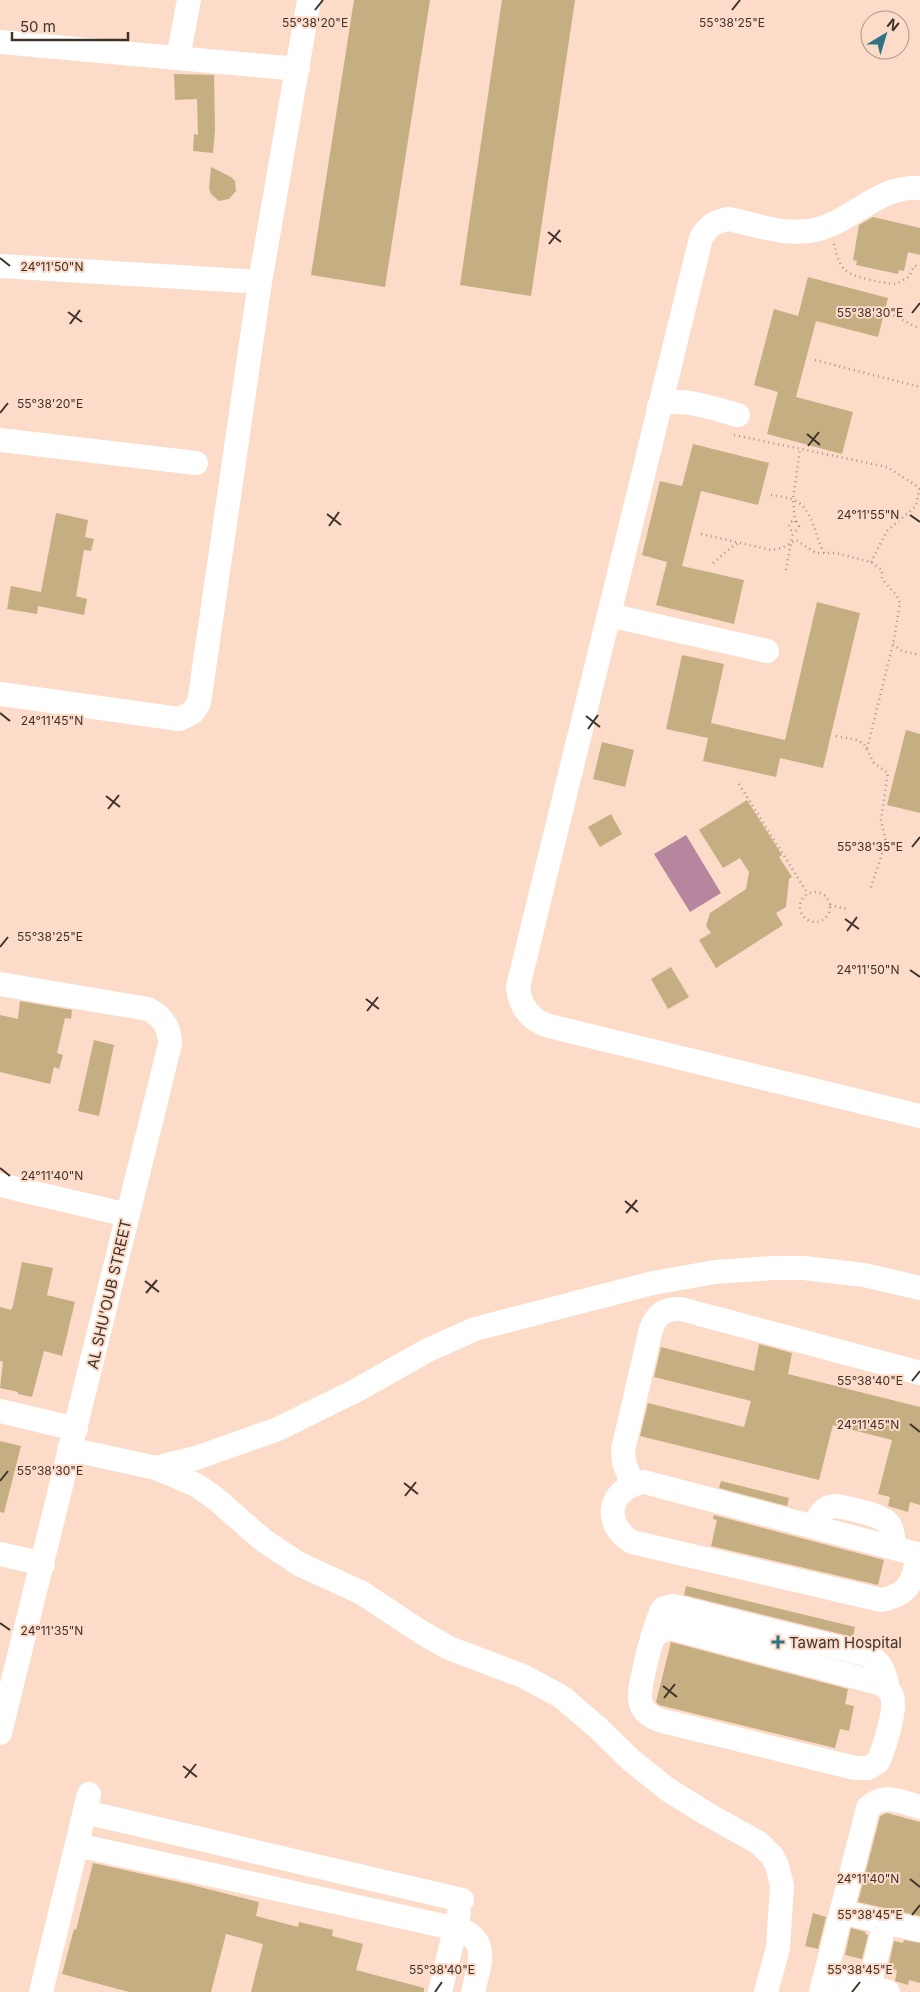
<svg xmlns="http://www.w3.org/2000/svg" width="920" height="1992" font-family="Inter,sans-serif">
<rect width="100%" height="100%" fill="#fcdbc8"/>
<!-- water -->
<path fill="#b5869e" d="M686,835L721,893L690,912L654,854Z"/>
<!-- building -->
<g fill="#c5af82">
<path d="M354,0H430L385,287L311,275Z"/>
<path d="M502,0H575L531,296L460,285Z"/>
<path d="M174,74L214,75L215,130L213,153L193,151L194,134L198,135L197,99L175,100Z"/>
<path d="M211,167L231,177L235,181L236,191L229,199L219,201L211,194L209,189Z"/>
<path d="M873,217L920,228V255L908,252L904,271L899,270L898,274L856,265L857,261L853,260L859,225Z"/>
<path d="M808,277L888,298L878,337L816,321L796,397L853,412L842,454L767,434L778,392L754,385L774,309L798,316Z"/>
<path d="M693,444L769,463L758,505L701,491L682,566L744,580L734,624L656,605L667,562L642,555L660,481L682,486Z"/>
<path d="M56,513L88,520L85,537L94,539L91,551L84,550L76,596L87,599L84,615L38,606L37,614L7,609L11,586L41,592Z"/>
<path d="M817,602L860,613L823,768L780,758L776,777L703,761L708,738L666,729L682,655L724,664L711,723L785,740Z"/>
<path d="M906,730L920,734V813L887,805Z"/>
<path d="M602,742L634,750L625,787L593,779Z"/>
<path d="M747,800L782,855L779,857L792,877L789,879L786,907L776,913L783,925L716,968L699,940L711,933L706,926L710,913L746,889L749,872L740,858L723,868L699,830Z"/>
<path d="M611,814L622,834L600,847L588,827Z"/>
<path d="M671,967L689,997L668,1009L651,979Z"/>
<path d="M20,1001L72,1010L71,1019L65,1018L57,1053L63,1055L59,1069L54,1067L50,1084L0,1072V1015L18,1019Z"/>
<path d="M94,1040L114,1045L99,1116L78,1111Z"/>
<path d="M22,1262L53,1268L47,1295L75,1302L62,1356L44,1351L32,1397L18,1394V1392L0,1388L3,1362L0,1361V1307L11,1310L13,1306Z"/>
<path d="M759,1344L792,1353L788,1374L920,1407V1505L910,1502L908,1512L888,1506L890,1497L878,1494L892,1440L833,1425L819,1480L640,1436L648,1403L744,1427L751,1401L654,1377L661,1347L754,1371Z"/>
<path d="M0,1441L21,1446L4,1513L0,1512Z"/>
<path d="M721,1481L789,1498L787,1506L719,1488Z"/>
<path d="M714,1515L884,1560L878,1585L711,1546L717,1520L713,1519Z"/>
<path d="M686,1586L855,1627L853,1637L684,1595Z"/>
<path d="M671,1642L848,1689L845,1704L854,1706L849,1731L840,1729L835,1748L659,1705L656,1702Z"/>
<path d="M887,1813L920,1822V1916L858,1902L880,1816Z"/>
<path d="M93,1863L188,1884L259,1902L256,1916L298,1927L299,1922L333,1930L332,1936L363,1944L356,1970L424,1988V1992H251L263,1944L226,1934L211,1992H129L62,1974L74,1929L76,1930Z"/>
<path d="M813,1913L826,1917L818,1949L805,1946Z"/>
<path d="M851,1928L866,1932L865,1934L868,1935L862,1959L845,1955Z"/>
<path d="M904,1940L920,1943V1983L909,1980L908,1985L898,1982L895,1981L897,1970L888,1968L894,1941L903,1943Z"/>
</g>
<g fill="none" stroke-linecap="round" stroke-linejoin="round">
<!-- path -->
<g stroke="#ac9486" stroke-width="2.5" stroke-dasharray="1 4" stroke-linecap="butt">
<path d="M834,244C836,252 838,263 845,270C854,278 884,283 896,284L909,277L914,266H920"/>
<path d="M889,313L920,329"/>
<path d="M815,360L920,387"/>
<path d="M734,435L887,467L920,488"/>
<path d="M771,495C778,496 787,497 794,500C814,509 814,537 825,554"/>
<circle cx="794" cy="526" r="5"/>
<path d="M795,522L793,499L800,449"/>
<path d="M701,534L771,550L782,548L796,540L816,553H836L871,562L882,570V579L897,596L900,604L893,644L867,749"/>
<path d="M871,562L887,531L916,506L920,486"/>
<path d="M713,563L732,547L739,543"/>
<path d="M786,570L793,532"/>
<path d="M893,644L902,651L920,655"/>
<path d="M836,736L857,740L864,744L874,763L888,773L881,820L886,842L870,890"/>
<path d="M739,784L808,894"/>
<circle cx="815" cy="907" r="15"/>
<path d="M830,905L846,909"/>
</g>
<!-- minor -->
<g stroke="#fff" stroke-width="24">
<path d="M0,42L298,69"/>
<path d="M178,58L189,0"/>
<path d="M920,188C879,185 853,221 815,230C785,236 757,225 729,219C715,221 708,226 701,238L518,987C520,1007 530,1020 549,1026L920,1116"/>
<path d="M0,266L260,282"/>
<path d="M659,406C679,395 717,410 738,415"/>
<path d="M0,440L196,463"/>
<path d="M609,615L767,651"/>
<path d="M0,694L179,719L192,713L199,703L260,282L309,0"/>
<path d="M0,984L148,1009C163,1017 170,1028 170,1044L0,1733"/>
<path d="M0,1185L128,1215"/>
<path d="M0,1411L76,1429"/>
<path d="M69,1449L156,1468L196,1485L215,1498L263,1540L299,1564L362,1593L421,1632L449,1648L523,1676L562,1697L598,1728L631,1760L667,1789L707,1814L759,1843L772,1856L777,1865L782,1886L778,1948L766,1992"/>
<path d="M156,1468L196,1458L278,1429L359,1389L426,1351L475,1329L653,1283L715,1272L773,1268H804L864,1275L920,1288"/>
<path d="M632,1484L624,1462L623,1450L651,1329C657,1314 665,1308 681,1309L920,1373"/>
<path d="M813,1526C820,1515 823,1506 837,1506C850,1509 881,1514 889,1524C894,1531 893,1540 894,1547"/>
<path d="M0,1554L43,1564"/>
<path d="M918,1554C914,1580 910,1595 881,1600L632,1542C601,1523 609,1488 644,1482L920,1555"/>
<path d="M670,1628L882,1684C886,1688 891,1691 892,1696C897,1710 884,1748 878,1762L868,1768H855L663,1721C631,1712 640,1691 645,1666C648,1655 649,1642 657,1633Z"/>
<path d="M652,1638L661,1612L664,1608L673,1606L865,1654C881,1660 885,1672 888,1689"/>
<path d="M85,1812L462,1900"/>
<path d="M77,1845L462,1930C491,1943 478,1968 473,1992"/>
<path d="M841,1912L920,1930"/>
<path d="M825,1977L888,1992"/>
<path d="M869,1987L885,1922"/>
<path d="M41,1992L89,1794"/>
<path d="M440,1992L459,1913"/>
<path d="M821,1992L868,1808C883,1792 902,1802 920,1807"/>
</g>
</g>
<!-- ticks -->
<path fill="none" stroke="#3f322b" stroke-width="2" d="M315,10L323,0M732,10L740,0M548,232L561,242M549,244L560,230M0,258L10,266M68,312L82,322M912,313L920,303M70,324L80,310M0,413L8,403M807,434L820,445M808,446L819,432M327,514L341,525M910,515L920,522M329,526L339,512M0,713L10,721M586,716L600,727M588,729L598,715M106,796L120,807M108,809L119,795M912,847L920,837M845,919L859,929M847,931L857,917M0,947L8,937M910,970L920,977M366,999L379,1009M367,1011L378,997M0,1168L10,1176M625,1201L638,1212M626,1213L637,1200M145,1281L159,1292M146,1293L157,1280M912,1381L920,1371M910,1424L920,1432M0,1481L8,1471M404,1483L418,1494M405,1496L416,1482M0,1623L10,1630M663,1686L677,1697M664,1698L675,1684M183,1766L197,1777M185,1778L196,1764M910,1879L920,1887M912,1915L920,1905M435,1992L442,1982M852,1992L860,1982"/>
<!-- markers -->
<path fill="#2f7283" stroke="#fcdbc8" stroke-width="2" d="M775.5 1634.5h5v5h5v5h-5v5h-5v-5h-5v-5h5z"/>
<g text-anchor="middle" dominant-baseline="central" stroke-width="4" stroke-linejoin="round" paint-order="stroke">
<!-- street labels -->
<g font-size="15" fill="#3f322b" stroke="#fcdbc8">
<text transform="translate(109 1294) rotate(-77)">AL SHU'OUB STREET</text>
</g>
<!-- poi labels -->
<g font-size="15" fill="#3f322b" stroke="#fcdbc8" text-anchor="start">
<text x="789" y="1642">Tawam Hospital</text>
</g>
</g>
<g font-size="12" text-anchor="middle" fill="#3f322b" stroke="#fcdbc8" stroke-width="4" stroke-linejoin="round" paint-order="stroke">
<text x="315" y="27">55°38'20"E</text>
<text x="732" y="27">55°38'25"E</text>
<text x="52" y="271">24°11'50"N</text>
<text x="870" y="317">55°38'30"E</text>
<text x="50" y="408">55°38'20"E</text>
<text x="868" y="519">24°11'55"N</text>
<text x="52" y="725">24°11'45"N</text>
<text x="870" y="851">55°38'35"E</text>
<text x="50" y="941">55°38'25"E</text>
<text x="868" y="974">24°11'50"N</text>
<text x="52" y="1180">24°11'40"N</text>
<text x="870" y="1385">55°38'40"E</text>
<text x="868" y="1429">24°11'45"N</text>
<text x="50" y="1475">55°38'30"E</text>
<text x="52" y="1635">24°11'35"N</text>
<text x="868" y="1883">24°11'40"N</text>
<text x="870" y="1919">55°38'45"E</text>
<text x="442" y="1974">55°38'40"E</text>
<text x="860" y="1974">55°38'45"E</text>
</g>
<!-- north arrow -->
<g transform="translate(885 35) rotate(38)"><circle r="24" fill="#fcdbc8" stroke="#b09789"/>
<path d="M0-4L9 19L0 12L-9 19Z" fill="#2f7283"/>
<text y="-8" font-size="14" font-weight="bold" text-anchor="middle" fill="#3f322b">N</text>
</g>
<!-- scale -->
<path d="M12 32v8h116v-8" fill="none" stroke="#3f322b" stroke-width="2.5"/>
<text x="20" y="32" font-size="15" fill="#3f322b" stroke="#fcdbc8" stroke-width="4" paint-order="stroke">50 m</text>
</svg>
